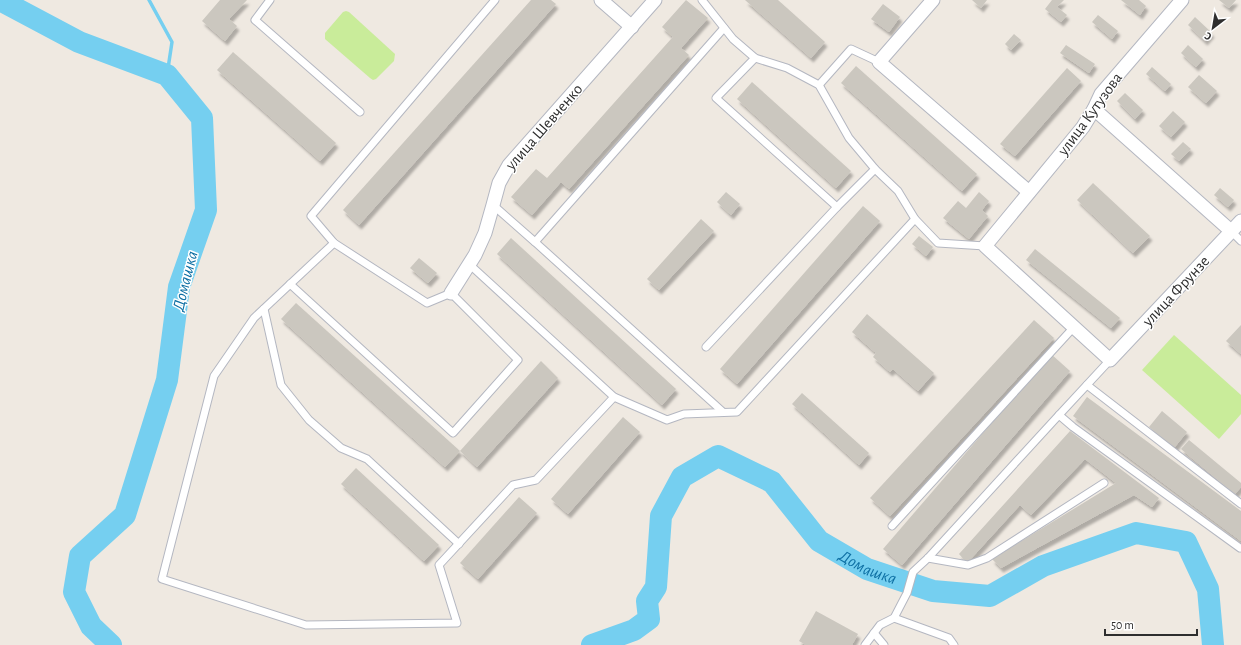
<svg xmlns="http://www.w3.org/2000/svg" width="1241" height="645" font-family="'Alegreya Sans',sans-serif">
<defs>
<filter id="shadow"><feDropShadow dx="2.5" dy="4.5" stdDeviation="1" flood-color="#0004"/></filter>
</defs>
<rect width="100%" height="100%" fill="#efe9e1"/>
<!-- pitch -->
<g fill="#c9ec9a">
<path d="M346,11L349,12L395,54L394,61L376,79L373,80L370,78L325,39V33L343,12Z"/>
<path d="M1174,335L1241,395V414L1219,439L1142,370Z"/>
</g>
<g fill="none" stroke-linecap="round" stroke-linejoin="round">
<!-- stream -->
<path stroke="#75cff0" stroke-width="3.5" d="M149,0L172,42L167,75"/>
<!-- river -->
<g stroke="#75cff0" stroke-width="22">
<path d="M0,0L79,42L167,75L202,118L206,210L179,287L167,380L125,515L80,556L74,592L91,626L111,645"/>
<path id="s1" d="M592,645L634,630L649,619L647,601L656,587L661,516L682,477L718,456L772,482L819,541L867,569L933,591L990,596L1043,566L1136,533L1186,542L1208,589L1213,645"/>
</g>
</g>
<!-- building -->
<g fill="#cbc7bf" filter="url(#shadow)">
<path d="M220,0H247L229,19L237,26L225,41L202,21Z"/>
<path d="M531,0H551L556,4L359,225L343,210Z"/>
<path d="M686,0L708,18L681,48L689,55L569,189L561,182L532,215L511,197L536,169L547,178L671,39L673,37L662,27Z"/>
<path d="M745,0H778L825,42L811,58Z"/>
<path d="M972,0H987L981,8Z"/>
<path d="M1052,0H1064L1057,7L1067,15L1061,22L1045,9Z"/>
<path d="M1121,0H1139L1146,6L1140,15Z"/>
<path d="M1219,0H1236L1229,8Z"/>
<path d="M883,4L900,17L889,32L871,19Z"/>
<path d="M1098,15L1118,31L1112,39L1092,22Z"/>
<path d="M1195,17L1212,33L1205,41L1188,25Z"/>
<path d="M1014,34L1021,40L1011,50L1005,44Z"/>
<path d="M1066,45L1095,64L1089,73L1060,53Z"/>
<path d="M1188,45L1203,59L1196,67L1181,53Z"/>
<path d="M233,52L336,143L320,161L217,70Z"/>
<path d="M856,66L977,174L962,191L841,83Z"/>
<path d="M1152,67L1171,84L1165,91L1146,74Z"/>
<path d="M1067,68L1081,81L1015,156L1000,144Z"/>
<path d="M1199,75L1217,91L1206,103L1188,87Z"/>
<path d="M752,82L851,171L836,188L737,99Z"/>
<path d="M1125,93L1143,110L1135,119L1117,101Z"/>
<path d="M1173,111L1185,122L1171,137L1159,126Z"/>
<path d="M1183,142L1191,149L1179,161L1171,154Z"/>
<path d="M1093,183L1150,236L1133,253L1077,200Z"/>
<path d="M1220,188L1234,200L1228,207L1214,195Z"/>
<path d="M726,192L740,204L731,215L717,202Z"/>
<path d="M979,192L989,201L982,210L988,216L969,239L943,218L958,201L966,208Z"/>
<path d="M863,206L880,221L737,384L720,369Z"/>
<path d="M701,219L714,231L659,290L647,279Z"/>
<path d="M919,236L933,247L926,256L912,244Z"/>
<path d="M511,238L676,389L662,405L497,254Z"/>
<path d="M1035,249L1120,318L1111,328L1026,260Z"/>
<path d="M419,258L437,273L428,283L410,268Z"/>
<path d="M296,303L460,451L445,467L281,319Z"/>
<path d="M867,314L934,373L918,391L893,369L890,372L873,357L876,353L852,332Z"/>
<path d="M1034,320L1054,338L890,516L870,498Z"/>
<path d="M1241,325V354L1226,341Z"/>
<path d="M1051,354L1070,371L902,565L883,549Z"/>
<path d="M541,361L558,378L477,467L460,451Z"/>
<path d="M802,393L869,453L859,465L792,404Z"/>
<path d="M1087,397L1241,511V541L1073,416Z"/>
<path d="M1162,411L1187,432L1174,448L1149,427Z"/>
<path d="M623,417L640,432L568,514L551,499Z"/>
<path d="M1070,431L1159,498L1152,507L1134,495L1001,568L992,559L1116,483L1085,459L1031,515L1020,505L967,563L959,554Z"/>
<path d="M1189,440L1241,483V487L1235,494L1181,449Z"/>
<path d="M356,468L439,545L424,561L341,484Z"/>
<path d="M519,497L537,513L478,579L460,563Z"/>
<path d="M816,611L858,634L852,645H806L799,641Z"/>
</g>
<g fill="none" stroke-linecap="round" stroke-linejoin="round">
<!-- service casing -->
<g stroke="#b4b7c1" stroke-width="9">
<g id="service">
<path d="M270,0L255,20L360,112"/>
<path d="M702,0L733,39L755,58L787,68L819,85L849,138L875,169L898,191L915,219"/>
<path d="M819,85L851,49L879,62"/>
<path d="M493,205L535,242"/>
<path d="M837,207L875,169"/>
<path d="M1231,231L1241,241"/>
<path d="M334,243L254,318L214,376L162,579L306,625L457,623L439,565L513,485L536,480L614,397L469,264"/>
<path d="M290,284L453,433L518,360L451,293L427,303L334,243L311,216L495,0"/>
<path d="M264,309L281,385L309,420L341,448L367,459L459,544"/>
<path d="M706,347L837,207L716,98L755,58"/>
<path d="M1087,385L1241,504"/>
<path d="M614,397L667,420L684,414L737,412L915,219L938,243L985,246"/>
<path d="M723,412L535,242L724,28"/>
<path d="M1059,415L1073,427L1240,548"/>
<path d="M892,526L1074,327"/>
<path d="M928,558L968,565L987,558L1104,483"/>
<path d="M894,618L949,638L954,645"/>
<path d="M874,633L884,645"/>
<path d="M865,645L880,625L894,618L907,593L913,572L928,558L1059,415L1110,360"/>
</g>
</g>
<!-- minor casing -->
<g stroke="#b4b7c1" stroke-width="15">
<g id="minor">
<path d="M601,0L632,27"/>
<path d="M933,0L879,62L1029,192"/>
<path d="M1182,0L1101,94L1094,109L1083,127L985,246L1110,360L1241,221"/>
<path d="M1094,109L1231,231"/>
<path d="M451,293L475,255L485,233L493,205L499,183L509,165L655,0"/>
</g>
</g>
<!-- service -->
<use href="#service" stroke="#fff" stroke-width="7"/>
<!-- minor -->
<use href="#minor" stroke="#fff" stroke-width="13"/>
</g>
<g text-anchor="middle" dominant-baseline="central" stroke-width="3" stroke-linejoin="round" paint-order="stroke">
<!-- street labels -->
<g font-size="16" fill="#2e2e2e" stroke="#fff">
<text transform="translate(1090 114) rotate(-54)">улица Кутузова</text>
<text transform="translate(544 127) rotate(-49)">улица Шевченко</text>
<text transform="translate(1176 291) rotate(-47)">улица Фрунзе</text>
</g>
<!-- water labels -->
<g font-size="17" font-style="italic" fill="#0d6fa3" stroke="#fff">
<text transform="translate(185 281) rotate(-76)">Домашка</text>
<text stroke="none"><textPath href="#s1" startOffset="446">Домашка</textPath></text>
</g>
</g>
<!-- north arrow -->
<g transform="translate(1213 28) rotate(211)" stroke="#ffffff" stroke-width="3" paint-order="stroke">
<path d="M0-3L7 15L0 10L-7 15Z" fill="#2e2e2e"/>
<text y="-6" font-size="11" font-weight="bold" text-anchor="middle" fill="#2e2e2e">С</text>
</g>
<!-- scale -->
<path d="M1105 629v6h92v-6" fill="none" stroke="#2e2e2e" stroke-width="2"/>
<text x="1111" y="629" font-size="12" fill="#2e2e2e" stroke="#ffffff" stroke-width="3" paint-order="stroke">50 m</text>
</svg>
